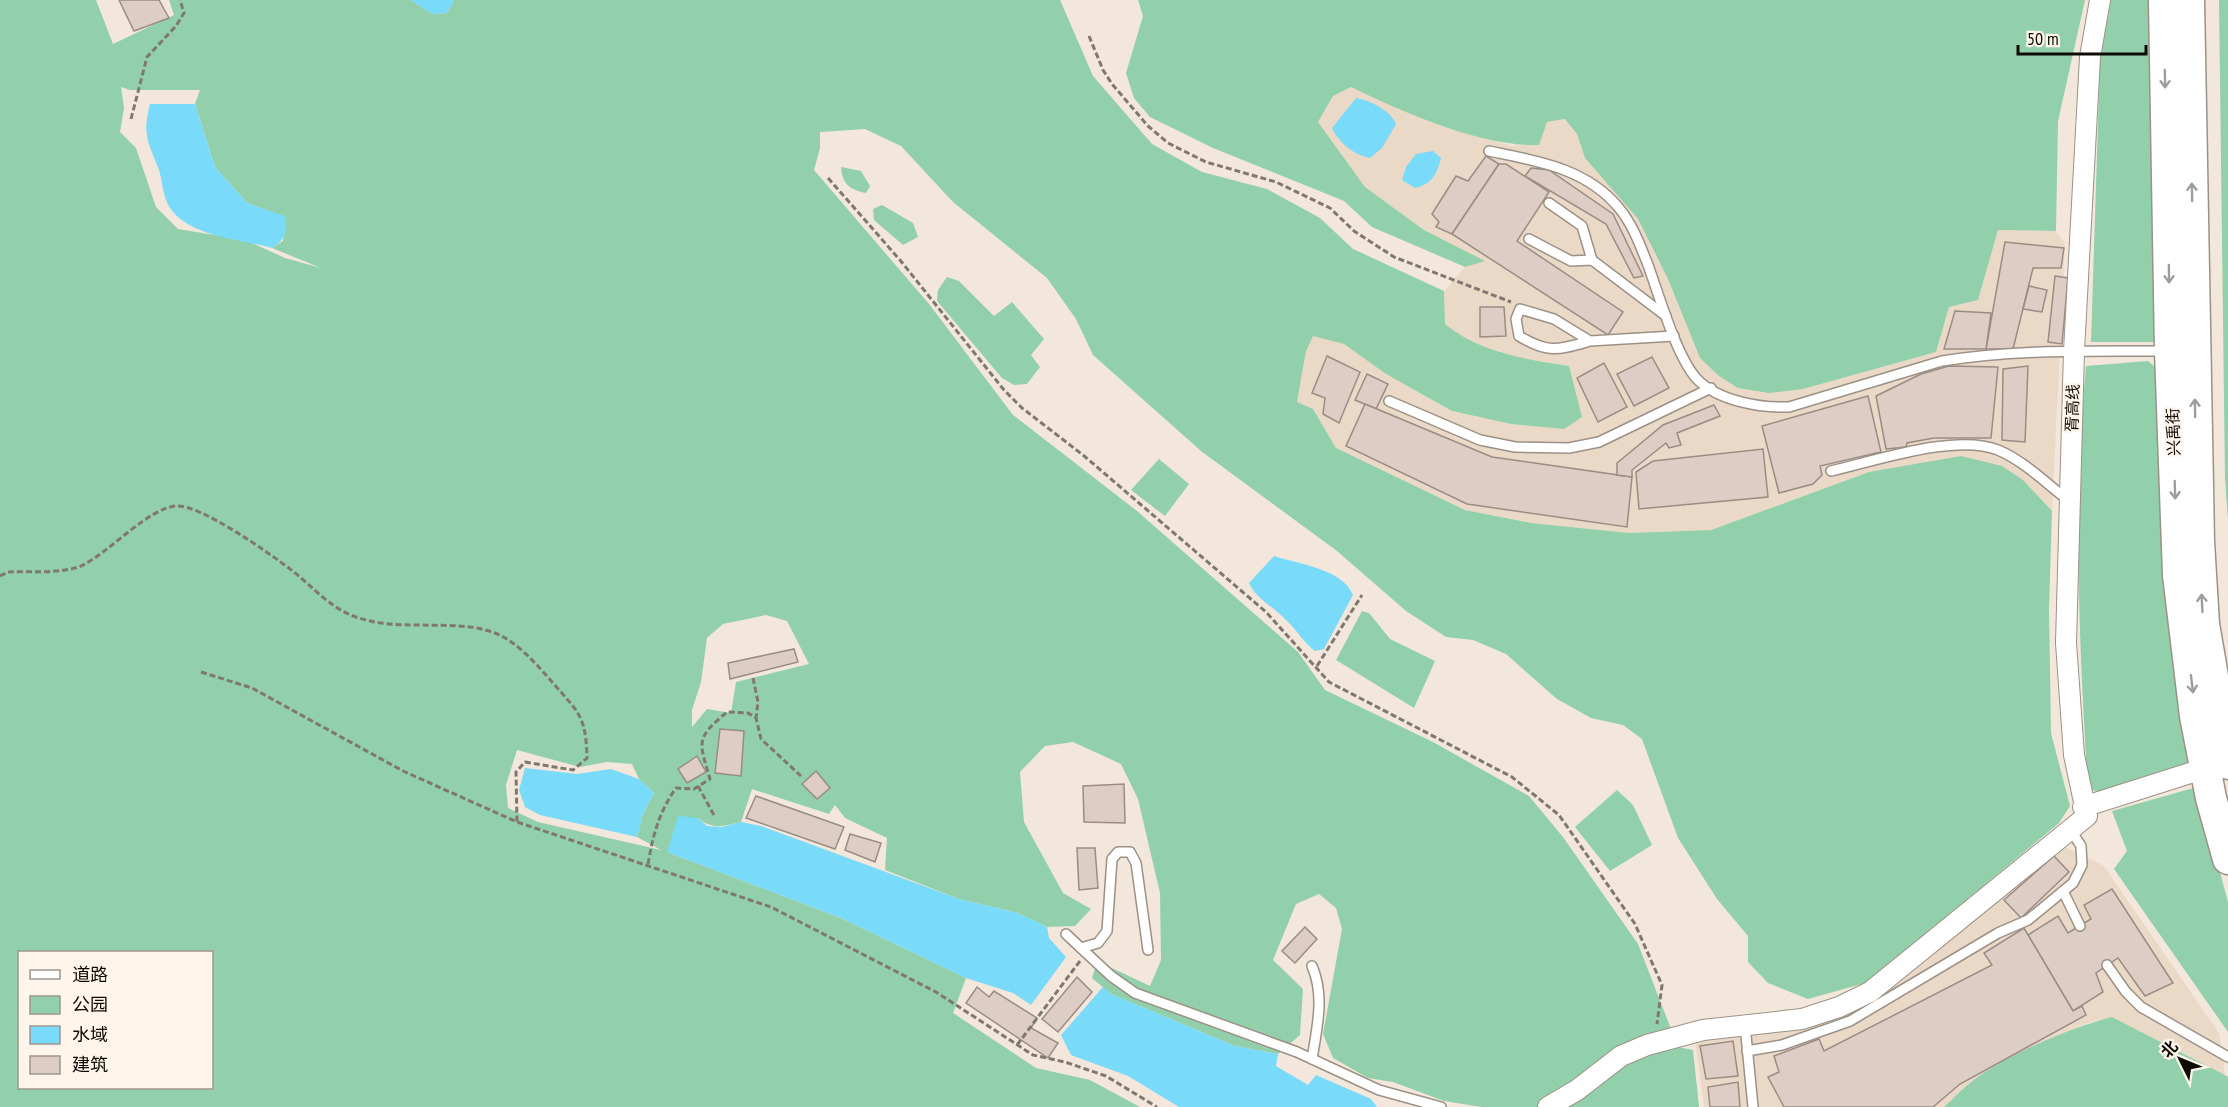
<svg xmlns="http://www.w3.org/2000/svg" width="2228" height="1107" font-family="'PT Sans Narrow','Noto Sans SC',sans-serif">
<rect width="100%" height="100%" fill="#f3e7db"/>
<!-- built -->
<g fill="#ebd9c8">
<path d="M1351,87L1384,102L1480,137L1513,146L1547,122L1565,119L1577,134L1585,158L1638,219L1668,279L1700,358L1803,389L1936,352L1949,307L1978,300L1998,230L2056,231L2065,244L2052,511L2023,480L1869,472L1711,530L1629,533L1531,523L1465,510L1336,448L1313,409L1297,402L1306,351L1312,335L1344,344L1386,374L1452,411L1511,424L1564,429L1581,417L1569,366L1518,358L1463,339L1445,324L1444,291L1465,267L1484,261L1424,230L1365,187L1318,122L1333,96Z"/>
<path d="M2063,846L2104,866L2219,1033L2225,1075L2112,1017L2087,1023L2011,1058L1976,1078L1944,1107H1704L1695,1040L1809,1025Z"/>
</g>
<!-- green -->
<g fill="#91d0aa" fill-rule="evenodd">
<path d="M0,0H96L113,44L174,15L169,0H411L432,14L447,13L454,0H1060L1093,76L1152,144L1202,172L1267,189L1320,218L1353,249L1444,291L1445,324C1480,353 1526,359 1569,366L1582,417L1564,429L1511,424L1452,411L1386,374L1344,344L1313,336L1306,351L1297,402L1313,409L1336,448L1465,510L1531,523L1629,533L1711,530L1869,472L1961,456L2002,466L2023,480L2052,511L2049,608L2051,733L2070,806L2059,823L1903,953L1887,977L1808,999L1768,983L1748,962V936L1717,899L1678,838L1642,739L1623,725L1591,718L1557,699L1506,654L1473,640L1446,637L1406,611L1337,551L1201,451L1093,355L1076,319L1047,278L953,202L901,146L865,129L820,132V148L814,170L929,304L1013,415L1137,511L1298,652L1325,690L1433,742L1529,796L1563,837L1638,944L1678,1047L1693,1050L1699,1107H1482L1444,1101L1393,1082L1368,1078L1333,1058L1323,1034L1342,929L1336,908L1319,894L1296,904L1273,960L1303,989L1300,1035L1278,1054L1235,1046L1111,994L1092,978L1097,961L1150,986L1161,960L1160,893L1138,799L1121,764L1073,742L1045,746L1020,772L1024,822L1063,893L1091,909L1075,926L1047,927L1018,913L959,899L885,870L887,838L845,818L835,805L829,814L752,789L741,822C724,826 712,830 698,818L667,852L841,918L966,978L953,1013L1036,1068L1090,1080L1140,1107H0ZM121,87L130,90H200L195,104L215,167L247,203L285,217L283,241L272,248L321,268L285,258L245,240L178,229L156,207L136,148L120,132L124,108ZM766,615L787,621L809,664L736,682L731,713L707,709L692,727V710L701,682L707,638L723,624ZM517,750L580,767L607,762L632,764L639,779L654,793L643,814L637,837L661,850L538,822L508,808L506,785ZM20,952H212V1088H20Z"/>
<path d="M1138,0H2085L2058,121L2056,231L1998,230L1978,300L1949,307L1936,352L1803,389L1769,393L1738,388L1719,376L1700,358L1668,279L1638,219L1585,158L1577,134L1565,119L1547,122L1539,145C1481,147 1403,112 1351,87L1333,96L1318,122L1365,187L1424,230L1485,261L1465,267L1372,227L1344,201L1213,148L1150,117L1134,98L1126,73L1143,16Z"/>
<path d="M2111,0H2149L2157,342H2091L2100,61Z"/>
<path d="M2219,0H2228V521L2225,478Z"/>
<path d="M841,167L861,171L870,186L866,193C850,190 842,184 841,167Z"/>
<path d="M882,205L913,223L918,237L903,245L874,220L873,209Z"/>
<path d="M947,277L959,281L994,316L1012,302L1044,339L1031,355L1040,367L1027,384L1014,385L1002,378L937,301L938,290Z"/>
<path d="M2148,361L2154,366L2159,381L2190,763L2100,793L2091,789L2087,775C2079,639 2073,502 2086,366Z"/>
<path d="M1159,459L1189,484L1165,516L1131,490Z"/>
<path d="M1362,611L1369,613L1390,639L1435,661L1414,708L1336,660Z"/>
<path d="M2197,787L2228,902V1032L2114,869L2127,851L2112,811Z"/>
<path d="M1617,790L1633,805L1652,845L1610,871L1575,827Z"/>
<path d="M2112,1017L2225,1075L2228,1077V1107H1944C1954,1098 1964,1087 1975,1079C2008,1054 2072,1027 2112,1017Z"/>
</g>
<!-- water -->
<g fill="#7adaf9">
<path d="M411,0H454L447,13L432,14Z"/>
<path d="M1356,98C1370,100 1391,111 1396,124L1382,148L1370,158C1354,155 1339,143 1332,128Z"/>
<path d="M150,104H195L215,167L247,203L285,216C288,232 285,240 272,248C240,239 176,236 165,197C162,188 162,179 159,170C148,141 142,136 150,104Z"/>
<path d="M1433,151L1441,158C1437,174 1432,184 1415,188L1402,180L1406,167L1416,154Z"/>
<path d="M1274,556C1298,564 1343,569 1353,595L1324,649L1315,651C1303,642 1297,630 1286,620C1274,607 1256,599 1249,583Z"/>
<path d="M525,768L577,774L611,769L639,779L654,793L643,814L637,837L540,815L525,807L519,790Z"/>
<path d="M678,816L698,818L707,826L722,827L741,822L761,826L959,899L1018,913L1047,927L1049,938L1066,957L1031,1005L1013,993L966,978L841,918L667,852Z"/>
<path d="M1103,987L1111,994L1235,1046L1278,1054L1276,1066L1308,1085L1316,1075L1371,1099L1377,1107H1179L1128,1076L1071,1055L1061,1035Z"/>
</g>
<!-- building -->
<g fill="#ddcdc5" stroke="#9a8c84" stroke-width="1.5">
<path d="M119,0H159L169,18L134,31Z"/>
<path d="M1486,156L1499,164L1452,234L1436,227L1439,222L1432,214L1456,176L1468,181Z"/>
<path d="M1499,164H1506L1549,192L1517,241L1623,312L1608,335L1452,234Z"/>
<path d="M1531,168L1549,170L1613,214L1643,276L1634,278L1606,224L1525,176Z"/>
<path d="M2005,242L2064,248L2061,268H2033L2013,349H1986Z"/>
<path d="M2055,276L2068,278L2062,344L2048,342Z"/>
<path d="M2029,286L2047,290L2042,312L2023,309Z"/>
<path d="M1480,307H1504L1506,336L1480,337Z"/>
<path d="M1955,311L1991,313L1986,349H1944Z"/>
<path d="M1327,356L1360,372L1339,423L1323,414L1325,398L1312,393Z"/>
<path d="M1652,357L1669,388L1634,406L1617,374Z"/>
<path d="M1604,363L1627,407L1598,422L1577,378Z"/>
<path d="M1949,366L1998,367L1991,438H1934L1907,443L1906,447L1886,449L1876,396L1921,374Z"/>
<path d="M2028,366L2025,442L2002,440L2003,369Z"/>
<path d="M1367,374L1388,384L1376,409L1355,400Z"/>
<path d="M1868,396L1881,452L1820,466L1822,475L1813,484L1779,493L1762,426Z"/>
<path d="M1365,404L1492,457L1632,477L1627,527L1467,504L1346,446Z"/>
<path d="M1714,405L1720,416L1677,433L1681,445L1669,448L1666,443L1632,470V477L1617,475V463L1663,425Z"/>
<path d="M1763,449L1768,497L1639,509L1636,472L1653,461Z"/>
<path d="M794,649L798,662L730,679L728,663Z"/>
<path d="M720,729L744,731L741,776L715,773Z"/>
<path d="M697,756L706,772L687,783L678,769Z"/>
<path d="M816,771L830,788L817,799L802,784Z"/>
<path d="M1124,784L1125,823L1084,822L1083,786Z"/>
<path d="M756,796L844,827L835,849L746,818Z"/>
<path d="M850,834L881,843L875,862L845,850Z"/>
<path d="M1077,848H1095L1098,888L1079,890Z"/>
<path d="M2054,856L2069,872L2021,918L2004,900Z"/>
<path d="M2112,889L2173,983L2145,996L2118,958L2096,973L2103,992L2073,1011L2028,935L2058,916L2068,933L2091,919L2084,905Z"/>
<path d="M1305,927L1317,939L1295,963L1282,951Z"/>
<path d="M2024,928L2073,1011L2082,1006L2086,1015L1960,1084L1933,1107H1784L1768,1077L1779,1072L1774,1056L1819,1039L1824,1051L1992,965L1984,953Z"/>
<path d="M1077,977L1092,992L1058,1032L1042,1019Z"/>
<path d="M977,987L989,997L994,991L1037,1018L1031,1028L1058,1043L1048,1058L966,1003Z"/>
<path d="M1733,1041L1738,1076L1706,1079L1700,1046Z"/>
<path d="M1738,1082L1740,1107H1710L1708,1087Z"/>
</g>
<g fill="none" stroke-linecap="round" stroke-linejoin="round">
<!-- lane casing -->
<g stroke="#9c9186" stroke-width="12">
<g id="lane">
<path d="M1489,151C1537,161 1586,168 1619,208C1633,225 1640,245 1648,265C1659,295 1676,355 1696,378C1717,401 1760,408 1789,407L1942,361C2016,349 2093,351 2167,351"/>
<path d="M1549,203L1582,226L1592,260"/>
<path d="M1529,239L1571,261L1592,260L1666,316"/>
<path d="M1590,341C1558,350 1549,354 1519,336L1516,319L1520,309L1554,319L1590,341L1674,336"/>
<path d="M1389,401L1480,440L1515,447L1569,448L1599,442L1711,388"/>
<path d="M1831,471C1875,461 1956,433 1998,450C2024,461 2046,483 2069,501"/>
<path d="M2063,891L2080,926"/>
<path d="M1066,934L1111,976L1135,993L1297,1052L1379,1090L1441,1107"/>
<path d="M1081,948L1098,943L1107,931L1112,859L1118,852H1130L1136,863L1148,950"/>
<path d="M2107,965L2126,992L2141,1007L2228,1057"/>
<path d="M1312,966C1325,996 1317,1027 1312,1059"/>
<path d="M1745,1025L1753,1107"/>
<path d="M1747,1051L1782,1045L1850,1021L1998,933L2028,920L2073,883L2082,865L2081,846L2070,829"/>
</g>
</g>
<!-- street casing -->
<g stroke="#9c9186" stroke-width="22">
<g id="street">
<path d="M2083,807L2206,768"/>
<path d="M1548,1107L1577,1090L1621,1056L1647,1045L1703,1030L1802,1019L1839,1007L1870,992L2087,816L2074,755L2066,643L2074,351L2090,57L2100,0"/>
</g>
</g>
<!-- primary casing -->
<g stroke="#9c9186" stroke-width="33">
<g id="primary">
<path d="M2164,0L2170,351L2178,575L2195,716L2211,798L2228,859"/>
<path d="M2189,0L2199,542L2204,624L2228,764"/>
</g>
</g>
<!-- path -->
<g stroke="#807870" stroke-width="3" stroke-dasharray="6 3" stroke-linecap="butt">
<path d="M1089,36L1103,70L1112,84L1148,126L1168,143L1206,162L1276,182L1330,208L1354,231L1394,257L1511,302"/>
<path d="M131,119L147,57L176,26L184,13L180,0"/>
<path d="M828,178L900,260L1004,390L1022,408L1083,455L1266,612L1329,682L1512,777L1559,815L1635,924L1662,985L1657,1024"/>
<path d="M0,576L8,572C30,571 61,574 81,566C109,553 148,508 176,506C200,504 269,553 290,569C310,584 328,606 351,615C395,634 453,617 495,633C518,642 537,665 553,683C579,713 586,716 587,758L573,770L525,762L516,772L517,822"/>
<path d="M1317,666L1362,595"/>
<path d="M201,672L252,688L403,771L517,822L771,907L936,992L1033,1055L1065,1062L1106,1076L1157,1107"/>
<path d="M753,678L758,702L756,718"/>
<path d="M698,786L715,817"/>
<path d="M648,864C653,835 659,812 676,788L694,789L710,779C699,741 695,739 727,712L748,713L756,718L761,739L801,776"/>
<path d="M1017,1045L1080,961"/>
</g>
<!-- lane -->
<use href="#lane" stroke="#fff" stroke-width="9"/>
<!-- street -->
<use href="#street" stroke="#fff" stroke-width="20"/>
<!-- primary -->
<use href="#primary" stroke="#fff" stroke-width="30"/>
</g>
<!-- one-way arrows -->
<defs><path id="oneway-shaft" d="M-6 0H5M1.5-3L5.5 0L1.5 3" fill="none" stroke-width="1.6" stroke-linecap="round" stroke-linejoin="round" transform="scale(1.5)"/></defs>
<g stroke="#9f9d9c">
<use href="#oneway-shaft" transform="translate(2165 79) rotate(89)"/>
<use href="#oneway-shaft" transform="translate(2192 192) rotate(-91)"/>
<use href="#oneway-shaft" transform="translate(2169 274) rotate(89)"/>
<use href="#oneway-shaft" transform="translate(2195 408) rotate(-91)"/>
<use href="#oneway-shaft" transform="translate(2175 490) rotate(88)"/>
<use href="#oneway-shaft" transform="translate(2202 603) rotate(-93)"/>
<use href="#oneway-shaft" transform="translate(2192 684) rotate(83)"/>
</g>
<g text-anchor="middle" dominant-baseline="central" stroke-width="4.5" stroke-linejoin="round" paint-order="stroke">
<!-- street labels -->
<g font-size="16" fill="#0e0b07" stroke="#fff5eb">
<text transform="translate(2072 408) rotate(-88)">胥高线</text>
<text transform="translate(2173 432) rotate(-92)">兴禹街</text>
</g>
</g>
<!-- legend -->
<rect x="18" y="951" width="195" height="138" fill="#fff5eb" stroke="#9f9790" stroke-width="1.5"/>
<rect x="30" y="970" width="30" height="9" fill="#ffffff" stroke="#9f9790" stroke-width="1.5"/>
<text x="72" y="981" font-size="18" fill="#0e0b07">道路</text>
<rect x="30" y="996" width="30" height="18" fill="#91d0aa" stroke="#9f9790" stroke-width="1.5"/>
<text x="72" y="1011" font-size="18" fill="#0e0b07">公园</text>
<rect x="30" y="1026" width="30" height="18" fill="#7adaf9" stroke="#9f9790" stroke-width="1.5"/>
<text x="72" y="1041" font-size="18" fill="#0e0b07">水域</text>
<rect x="30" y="1056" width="30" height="18" fill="#ddcdc5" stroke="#9f9790" stroke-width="1.5"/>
<text x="72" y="1071" font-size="18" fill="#0e0b07">建筑</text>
<!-- north arrow -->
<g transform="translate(2180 1059) rotate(313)" stroke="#fff5eb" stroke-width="4.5" paint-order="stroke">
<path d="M0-4.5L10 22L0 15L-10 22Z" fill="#0e0b07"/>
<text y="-9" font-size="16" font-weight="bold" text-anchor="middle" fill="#0e0b07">北</text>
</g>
<!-- scale -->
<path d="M2018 45v9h128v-9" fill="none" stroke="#0e0b07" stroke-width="3"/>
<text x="2027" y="45" font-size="18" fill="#0e0b07" stroke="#fff5eb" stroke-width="4.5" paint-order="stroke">50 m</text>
</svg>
